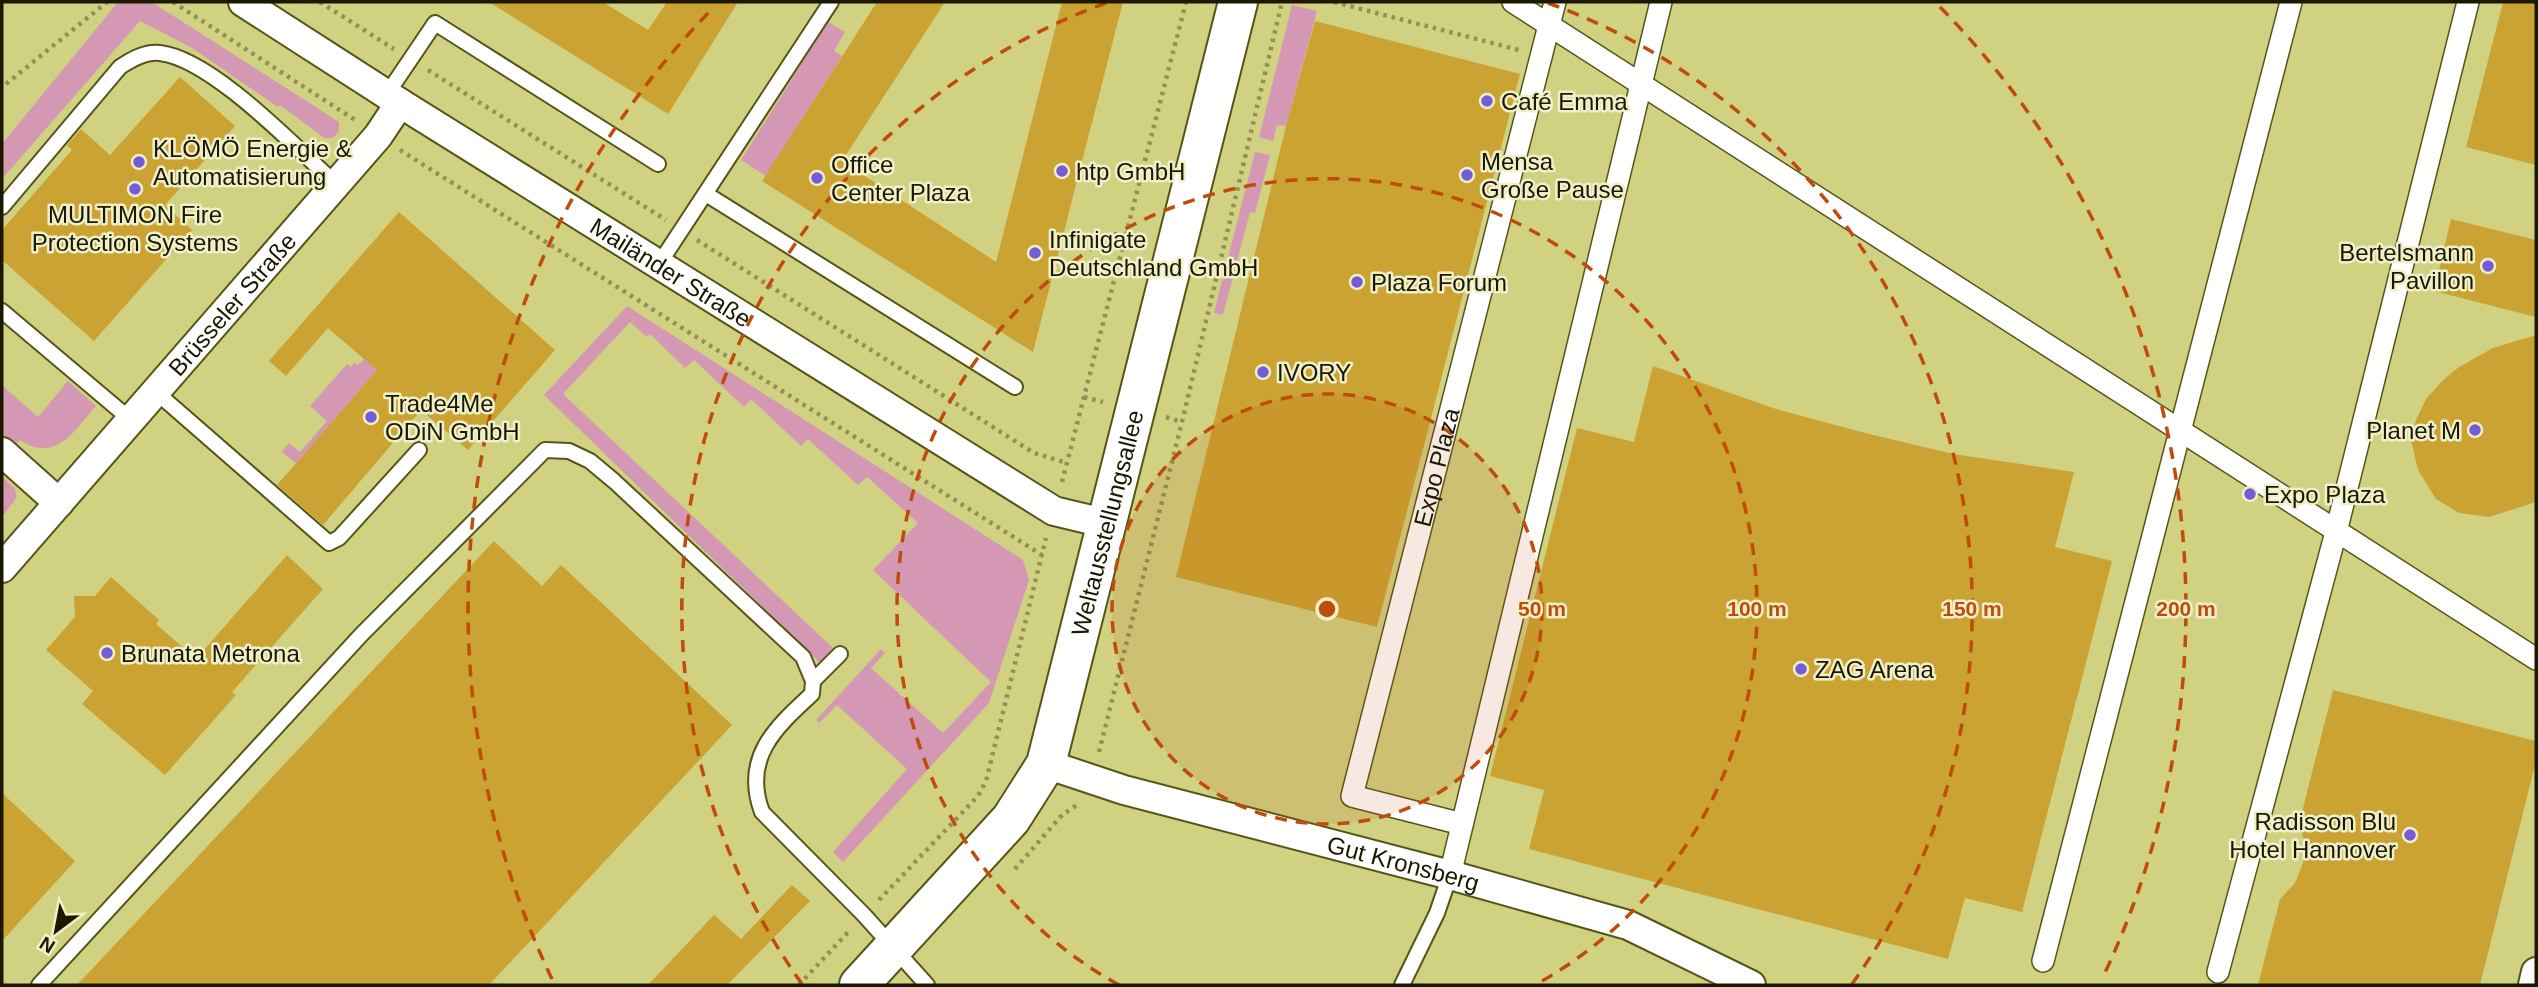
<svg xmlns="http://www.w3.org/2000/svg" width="2538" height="987" font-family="Helvetica,sans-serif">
<rect width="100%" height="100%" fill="#d1d182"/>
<!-- green -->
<g fill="#d498b5">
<path d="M118,2H151L158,6L339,122V131C334,138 331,140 323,137L280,105L278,107L192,48L140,21L2,179V144Z"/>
<path d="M1292,5L1317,11L1286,126L1277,125L1273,141L1259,137Z"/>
<path d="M828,22L845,32L834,51L842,56L766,176L741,160Z"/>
<path d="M1255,152L1270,155L1255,213L1250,212L1223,315L1214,313Z"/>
<path d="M627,306L1023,560L1029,580L989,703L843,862L833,852L907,769L837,705L819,723L816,720L881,649L885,653L871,668L943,733L991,682L873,570L918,523L867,477L858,485L808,439L801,446L751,399L744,407L694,360L685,368L650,334L647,337L630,322L563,394L833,648L820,663L544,395Z"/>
<path d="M364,359L377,370L296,463L282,452L289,443L300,452L327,421L310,406L347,364L351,367L354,363L358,365Z"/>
<path d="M68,381L96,406C75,430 56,464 20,440L13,447L2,437V385L38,417Z"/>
<path d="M2,476L15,489L17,497L2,517Z"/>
</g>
<!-- building -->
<g fill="#caa332">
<path d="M489,2H603L648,30L667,2H738L668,114Z"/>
<path d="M877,2H945L842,161L996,262L1062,2H1123L1033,352L762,181Z"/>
<path d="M2503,2H2536V165L2466,147Z"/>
<path d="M1315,21L1520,74L1377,627L1176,577L1286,126Z"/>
<path d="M180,77L235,126L165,205L192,230L94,341L2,260V230L72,150L67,145L81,129L110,155Z"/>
<path d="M399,212L555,350L468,450L421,410L323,525L277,485L377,370L328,328L286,376L269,361Z"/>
<path d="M2451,219L2536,240V317L2434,291Z"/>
<path d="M2536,335V502L2489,517L2459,513L2436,499L2418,470L2411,440L2416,420L2426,399L2443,380L2459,367L2493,348Z"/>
<path d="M1653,366L1776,409L1861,432L1953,454L2074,472L2055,547L2112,561L2022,912L1965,898L1948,959L1529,849L1544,790L1490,776L1577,428L1634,442Z"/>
<path d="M494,541L542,586L561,565L732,725L489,985H77Z"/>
<path d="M287,555L323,589L232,692L236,695L165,775L82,704L93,691L46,650L75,617L74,596H95L111,577L159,620L156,624L196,659Z"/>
<path d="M2333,690L2536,741V761L2480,985H2258L2280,899L2295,883L2303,863L2305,843L2299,824Z"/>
<path d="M2,793L75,861L2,941Z"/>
<path d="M792,885L810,901L727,985H648L714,915L741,939Z"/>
</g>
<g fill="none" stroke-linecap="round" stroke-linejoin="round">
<!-- service casing -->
<g stroke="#565518" stroke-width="18">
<g id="service">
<path d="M387,94L435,23L658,164"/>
<path d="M706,194L1015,387"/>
<path d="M2,207L120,67C132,59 146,51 160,53C212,59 295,147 335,183"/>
<path d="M659,264L831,2"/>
<path d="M2,311L131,420"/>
<path d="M156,392L329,543L339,538L419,450"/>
<path d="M813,681L840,654"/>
<path d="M39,985L361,635L545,450L569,451L590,461L614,481L803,657L813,681L812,694C775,728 742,758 762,812L864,915L927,985"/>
<path d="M1402,985L1437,913L1450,875"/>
</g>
</g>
<!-- pedestrian casing -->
<g stroke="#565518" stroke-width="24">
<g id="pedestrian">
<path d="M1513,2L2536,659"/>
<path id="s1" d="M1462,824L1352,796L1555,2"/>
<path d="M1450,875L1661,2"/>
<path d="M2043,961L2291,2"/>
<path d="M2218,972L2336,532L2468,2"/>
</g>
</g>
<!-- minor casing -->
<g stroke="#565518" stroke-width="32">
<g id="minor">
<path id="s2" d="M243,2L400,103L1054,511L1108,524"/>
<path d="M2,452L59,503"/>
<path id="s3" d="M2,568L378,136L400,103"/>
<path id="s4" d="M1046,764L1124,790L1450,875L1628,925L1751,985"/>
<path d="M2533,985L2536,972"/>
</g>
</g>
<!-- secondary casing -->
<g stroke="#565518" stroke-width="42">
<g id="secondary">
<path id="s5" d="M859,985L1011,819L1046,764L1238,2"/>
</g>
</g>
<!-- path -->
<g stroke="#919155" stroke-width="4.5" stroke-dasharray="3.5 5" stroke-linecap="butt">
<path d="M173,2L355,120"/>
<path d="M320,2L394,49"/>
<path d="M1334,2L1519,50"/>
<path d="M428,70L666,220"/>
<path d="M6,84L107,2"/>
<path d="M400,150L1042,555"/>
<path d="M697,240L1034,453L1067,463"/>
<path d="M1084,397L1103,402"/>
<path d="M1166,417L1182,422"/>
<path d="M1062,482L1186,2"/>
<path d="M1099,752L1182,422L1282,2"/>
<path d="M1015,869L1062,815L1077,805"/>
<path d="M879,900L978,796L986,781L1046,538"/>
<path d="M799,985L851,929"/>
</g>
<!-- service -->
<use href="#service" stroke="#fff" stroke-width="14"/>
<!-- pedestrian -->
<use href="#pedestrian" stroke="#fff" stroke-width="21"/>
<!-- minor -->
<use href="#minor" stroke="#fff" stroke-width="28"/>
<!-- secondary -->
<use href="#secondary" stroke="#fff" stroke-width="38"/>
</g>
<!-- distance rings -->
<circle cx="1327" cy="609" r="215" fill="#bf4c0a" fill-opacity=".12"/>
<g fill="none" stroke="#bf4c0a" stroke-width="3.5" stroke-dasharray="12 9">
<circle cx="1327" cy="609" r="215"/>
<path d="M1119 985A430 430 0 1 1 1535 985"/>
<path d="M802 984A645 645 0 0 1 1106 3M1548 3A645 645 0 0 1 1852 984"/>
<path d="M552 979A859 859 0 0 1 714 7M1940 7A859 859 0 0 1 2102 979"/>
</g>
<!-- markers -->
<g fill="#745cd6" stroke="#eff0c9" stroke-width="2.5">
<circle cx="1487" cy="101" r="7"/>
<circle cx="139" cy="162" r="7"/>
<circle cx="1062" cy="171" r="7"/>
<circle cx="1467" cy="175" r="7"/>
<circle cx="817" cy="178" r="7"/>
<circle cx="135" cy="189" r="7"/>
<circle cx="1035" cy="253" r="7"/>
<circle cx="2488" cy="266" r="7"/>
<circle cx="1357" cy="282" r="7"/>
<circle cx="1263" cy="372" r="7"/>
<circle cx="371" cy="417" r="7"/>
<circle cx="2475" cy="430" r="7"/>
<circle cx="2250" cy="494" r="7"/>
<circle cx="107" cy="653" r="7"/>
<circle cx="1801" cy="669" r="7"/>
<circle cx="2410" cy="835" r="7"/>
</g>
<g text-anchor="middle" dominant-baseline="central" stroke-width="5" stroke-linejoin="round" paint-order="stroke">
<!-- poi labels -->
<g font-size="24" fill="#1a1900" stroke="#eff0c9" text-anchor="start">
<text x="1501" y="101">Café Emma</text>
<text x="153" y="148">KLÖMÖ Energie &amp;<tspan x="153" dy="28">Automatisierung</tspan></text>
<text x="1481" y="161">Mensa<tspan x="1481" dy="28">Große Pause</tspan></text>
<text x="831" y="164">Office<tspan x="831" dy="28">Center Plaza</tspan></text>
<text x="1076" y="171">htp GmbH</text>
<text x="135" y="214" text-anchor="middle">MULTIMON Fire<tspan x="135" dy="28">Protection Systems</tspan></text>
<text x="1049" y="239">Infinigate<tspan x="1049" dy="28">Deutschland GmbH</tspan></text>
<text x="2474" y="252" text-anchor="end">Bertelsmann<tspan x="2474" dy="28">Pavillon</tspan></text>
<text x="1371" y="282">Plaza Forum</text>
<text x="1277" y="372">IVORY</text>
<text x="385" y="403">Trade4Me<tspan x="385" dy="28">ODiN GmbH</tspan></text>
<text x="2461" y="430" text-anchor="end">Planet M</text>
<text x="2264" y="494">Expo Plaza</text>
<text x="121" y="653">Brunata Metrona</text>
<text x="1815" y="669">ZAG Arena</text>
<text x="2396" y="821" text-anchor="end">Radisson Blu<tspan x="2396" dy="28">Hotel Hannover</tspan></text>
</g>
<!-- street labels -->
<g font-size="24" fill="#1a1900" stroke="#eff0c9">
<text stroke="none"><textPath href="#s2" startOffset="506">Mailänder Straße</textPath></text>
<text stroke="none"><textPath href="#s3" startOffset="350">Brüsseler Straße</textPath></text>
<text stroke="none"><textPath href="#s1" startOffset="453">Expo Plaza</textPath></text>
<text stroke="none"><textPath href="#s5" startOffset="539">Weltausstellungsallee</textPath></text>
<text stroke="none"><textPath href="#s4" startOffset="371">Gut Kronsberg</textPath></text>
</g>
</g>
<circle cx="1327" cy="609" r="10" fill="#bf4c0a" stroke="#eff0c9" stroke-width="3.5"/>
<g font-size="21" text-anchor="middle" font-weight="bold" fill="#bf4c0a" stroke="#eff0c9" stroke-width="5" stroke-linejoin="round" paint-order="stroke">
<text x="1542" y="616">50 m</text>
<text x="1757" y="616">100 m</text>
<text x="1972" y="616">150 m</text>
<text x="2186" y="616">200 m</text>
</g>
<!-- border -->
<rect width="2538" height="987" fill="none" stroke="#1a1900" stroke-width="7"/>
<!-- north arrow -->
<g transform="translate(56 931) rotate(212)" stroke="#eff0c9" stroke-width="5" paint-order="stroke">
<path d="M0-5L12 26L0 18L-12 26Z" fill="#1a1900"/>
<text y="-10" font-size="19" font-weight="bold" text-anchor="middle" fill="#1a1900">N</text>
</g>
</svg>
